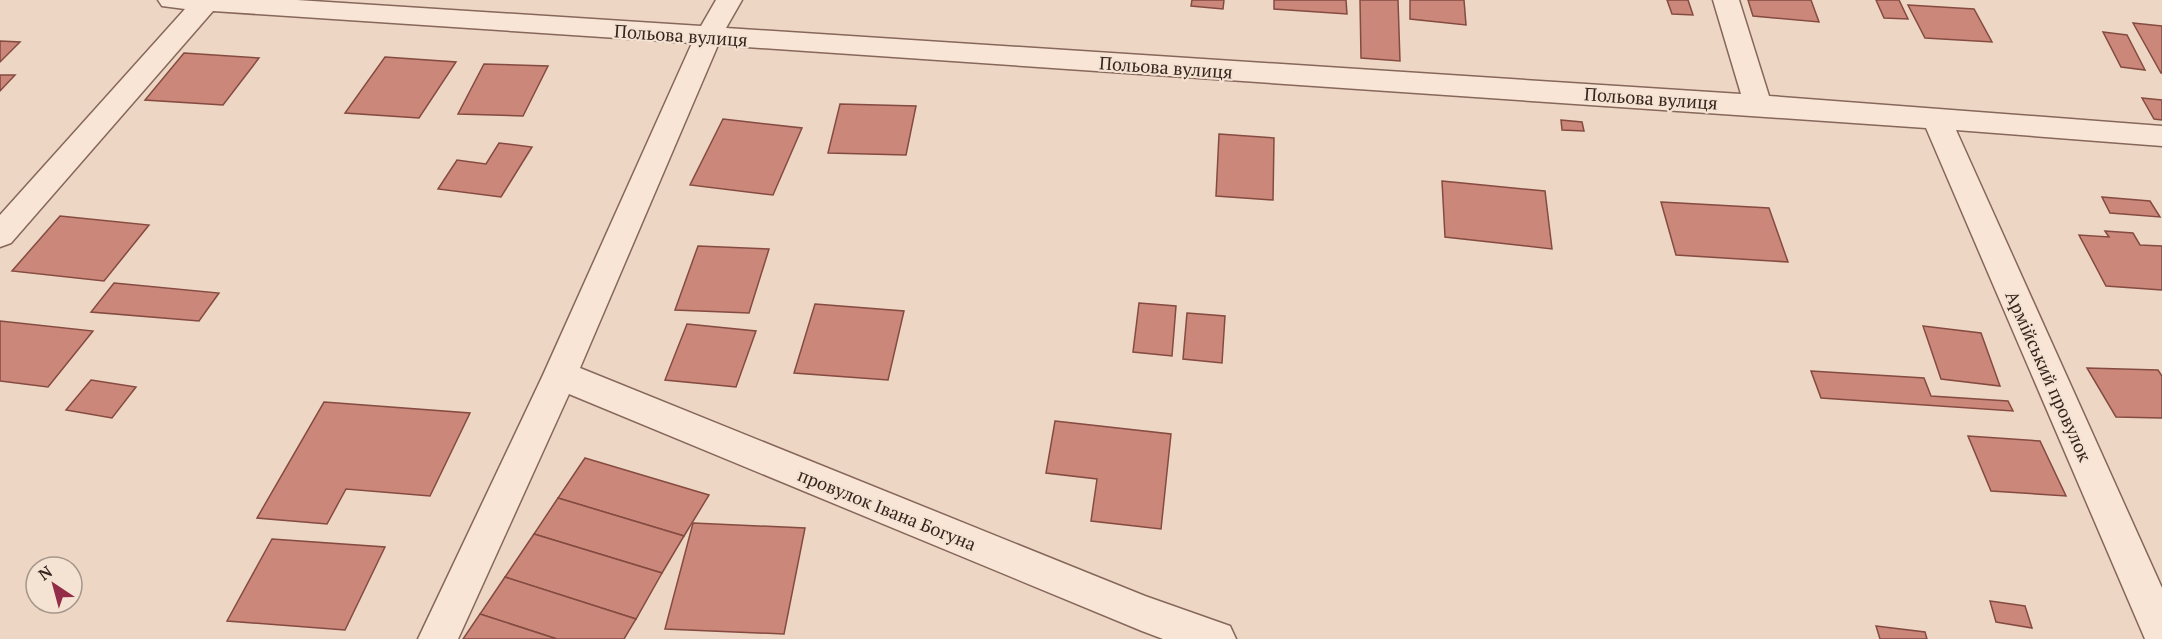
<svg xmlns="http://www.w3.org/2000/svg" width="2162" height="639" font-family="'PT Serif',serif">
<rect width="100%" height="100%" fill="#edd6c3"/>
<!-- building -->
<g fill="#ca877a" stroke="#854b41" stroke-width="1.5">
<path d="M1192,0H1224L1223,9L1191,6Z"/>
<path d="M1274,0H1346L1347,14L1274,9Z"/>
<path d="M1360,0H1398L1400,61L1361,58Z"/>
<path d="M1410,0H1464L1466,25L1410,19Z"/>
<path d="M1667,0H1688L1693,15L1672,14Z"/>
<path d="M1748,0H1811L1819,22L1753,16Z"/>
<path d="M1876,0H1899L1908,19L1884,18Z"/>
<path d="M1908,5L1974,9L1992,42L1925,38Z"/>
<path d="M2133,23L2162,26V73H2161Z"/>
<path d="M2103,32L2127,35L2145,70L2121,67Z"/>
<path d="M0,41L20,42L0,62Z"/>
<path d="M184,53L259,58L223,105L145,100Z"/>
<path d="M385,57L456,62L419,118L345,113Z"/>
<path d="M484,64L548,66L523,116L458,114Z"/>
<path d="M0,75H15L0,91Z"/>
<path d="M2142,98L2162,100V120L2154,119Z"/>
<path d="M840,104L916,106L906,155L828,153Z"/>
<path d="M723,119L802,128L773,195L690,185Z"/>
<path d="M1561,120L1582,122L1584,131L1562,130Z"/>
<path d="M1219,134L1274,138L1273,200L1216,196Z"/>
<path d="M499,143L532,147L501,197L438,189L457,160L486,164Z"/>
<path d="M1442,181L1545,191L1552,249L1445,237Z"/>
<path d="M2102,197L2150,201L2160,217L2110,213Z"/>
<path d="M1661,202L1769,208L1788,262L1676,255Z"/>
<path d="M60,216L149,225L104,281L12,271Z"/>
<path d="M2105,231L2133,233L2140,245L2162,246V290L2106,286L2079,235L2109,237Z"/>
<path d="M698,246L769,249L749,313L675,310Z"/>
<path d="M114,283L219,293L199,321L91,312Z"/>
<path d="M1139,303L1176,306L1172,356L1133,352Z"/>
<path d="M815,304L904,311L888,380L794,373Z"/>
<path d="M1187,313L1225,316L1222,363L1183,359Z"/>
<path d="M0,321L93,331L48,387L0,381Z"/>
<path d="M687,324L756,331L736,387L665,380Z"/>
<path d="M1923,326L1981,333L2000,386L1941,379Z"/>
<path d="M2087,368L2158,370L2162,376V418L2116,417Z"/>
<path d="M1811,371L1924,378L1931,396L2008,401L2013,411L1821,398Z"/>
<path d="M91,380L136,387L112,418L66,410Z"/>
<path d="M324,402L470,413L430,496L346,489L327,524L257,518Z"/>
<path d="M1055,421L1171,434L1161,529L1091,521L1097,479L1046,473Z"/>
<path d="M1968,436L2040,441L2066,496L1991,491Z"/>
<path d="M585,458L709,495L684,536L558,498Z"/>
<path d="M558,498L684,536L662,573L534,534Z"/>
<path d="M693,523L805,528L784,634L665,629Z"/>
<path d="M534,534L662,573L636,619L505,577Z"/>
<path d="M272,539L385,547L345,630L227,621Z"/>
<path d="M505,577L636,619L624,639H557L480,614Z"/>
<path d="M1990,601L2025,606L2032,628L1996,622Z"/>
<path d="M480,614L557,639H463Z"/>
<path d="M1876,626L1925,632L1927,639H1880Z"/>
</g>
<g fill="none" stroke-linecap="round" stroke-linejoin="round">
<!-- street casing -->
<g stroke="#86675a" stroke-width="3">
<path id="street" d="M158,0H297L701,26L716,0H742L726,28L1741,94L1713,0H1739L1769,96L2162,126V146L1956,130L2162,588V639H2145L1926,128L718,45L580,368L1145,596L1230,626L1236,639H1163L1142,631L569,394L458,639H418L543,375L692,43L213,11L11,243L0,247V215L185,9L162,6Z"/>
</g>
<!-- street -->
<use href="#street" fill="#f8e5d6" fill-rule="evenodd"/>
</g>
<g text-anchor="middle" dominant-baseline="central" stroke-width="4.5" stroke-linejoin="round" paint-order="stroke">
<!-- street labels -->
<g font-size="18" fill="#36241e" stroke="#f4e2d2">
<text transform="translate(681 35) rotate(4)">Польова вулиця</text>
<text transform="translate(1166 67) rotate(4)">Польова вулиця</text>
<text transform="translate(1651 98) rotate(4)">Польова вулиця</text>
<text transform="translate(2049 376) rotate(66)">Армійський провулок</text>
<text transform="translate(887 509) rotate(22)">провулок Івана Богуна</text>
</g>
</g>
<!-- north arrow -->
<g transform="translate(54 585) rotate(324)"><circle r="28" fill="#f4e2d2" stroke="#a8968a" stroke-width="1.5"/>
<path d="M0-4.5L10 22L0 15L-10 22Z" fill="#932c46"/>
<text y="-9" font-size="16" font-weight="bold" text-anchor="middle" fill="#36241e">N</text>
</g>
</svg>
